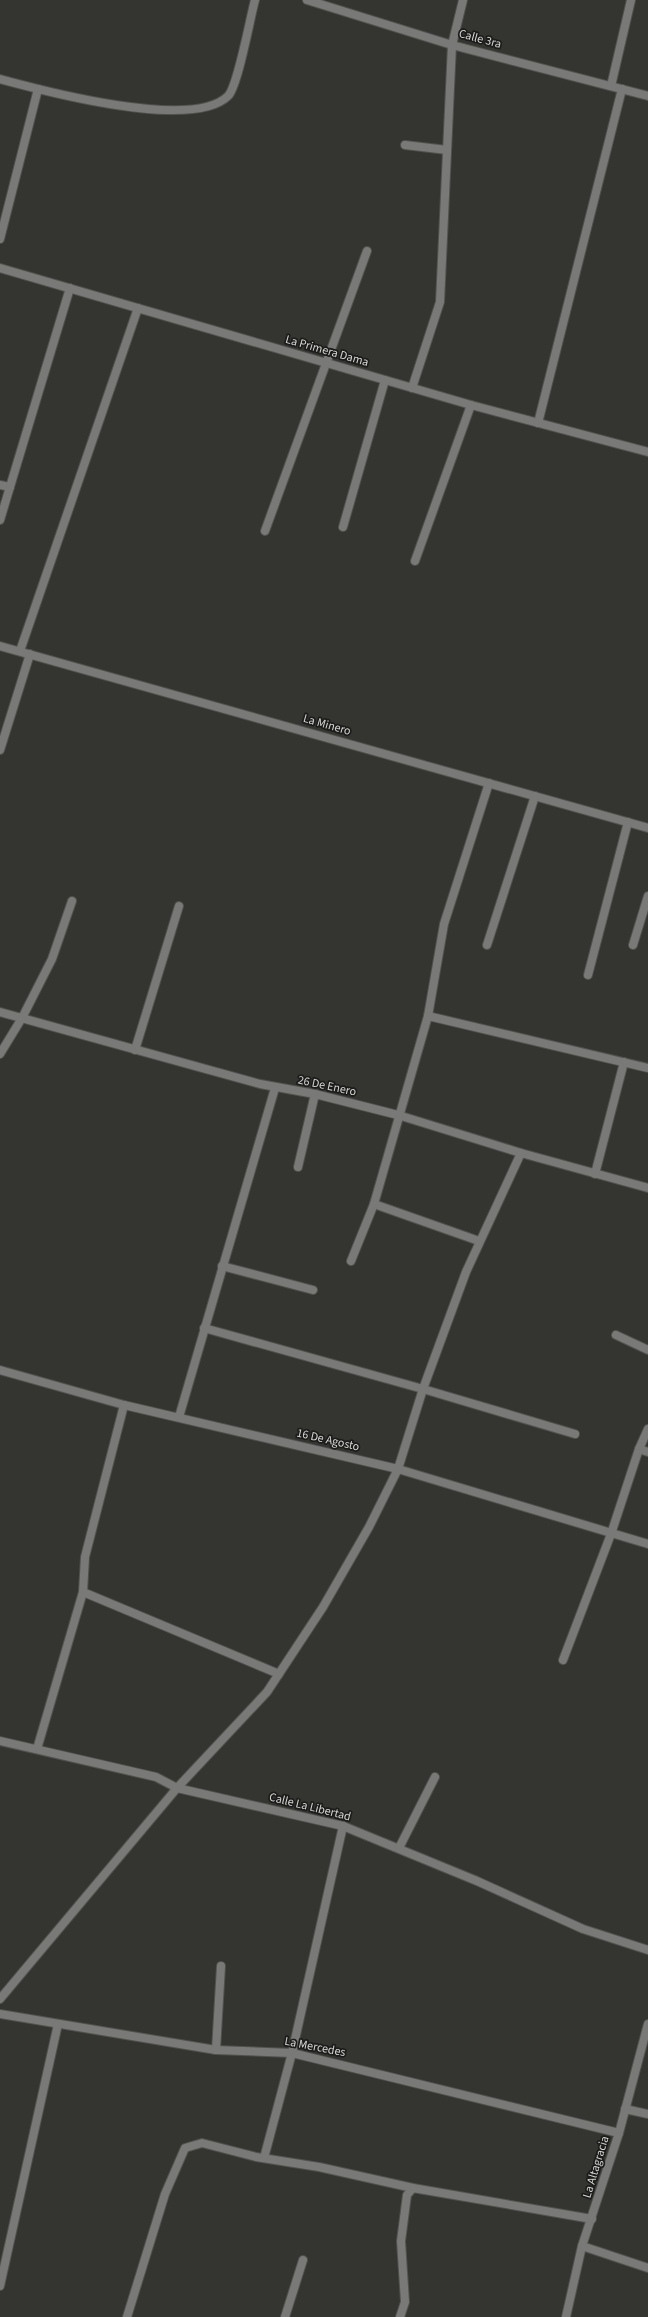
<svg xmlns="http://www.w3.org/2000/svg" width="648" height="2317" font-family="'Source Sans 3',sans-serif">
<rect width="100%" height="100%" fill="#343531"/>
<g fill="none" stroke-linecap="round" stroke-linejoin="round">
<!-- street casing -->
<g stroke="#51524e" stroke-width="10">
<g id="street">
<path d="M307,0L452,45L648,96"/>
<path d="M0,79C44,91 193,131 228,96C238,86 250,18 255,0"/>
<path d="M611,86L631,0"/>
<path d="M405,145L447,150"/>
<path d="M0,239L38,89"/>
<path d="M0,268L471,405L648,452"/>
<path d="M412,388L440,302L452,45L463,0"/>
<path d="M538,423L622,89"/>
<path d="M0,485L10,487"/>
<path d="M0,520L70,288"/>
<path d="M343,527L385,380"/>
<path d="M265,531L367,251"/>
<path d="M415,561L471,405"/>
<path d="M0,646L648,828"/>
<path d="M20,651L138,308"/>
<path d="M0,750L30,654"/>
<path d="M487,945L535,796"/>
<path d="M633,945L648,896"/>
<path d="M588,975L628,822"/>
<path d="M0,1012L260,1084L315,1094L398,1115L521,1153L648,1188"/>
<path d="M428,1016L648,1068"/>
<path d="M135,1050L179,906"/>
<path d="M0,1054L22,1018L52,959L72,901"/>
<path d="M298,1167L315,1094"/>
<path d="M595,1174L624,1062"/>
<path d="M374,1204L479,1241"/>
<path d="M351,1261L374,1204L428,1016L444,924L489,783"/>
<path d="M222,1266L313,1290"/>
<path d="M204,1328L423,1389L575,1434"/>
<path d="M616,1335L648,1350"/>
<path d="M0,1370L124,1405L398,1469L648,1544"/>
<path d="M124,1405L85,1557L83,1592L279,1674"/>
<path d="M179,1417L275,1088"/>
<path d="M639,1449L648,1452"/>
<path d="M563,1660L611,1534L639,1449L648,1429"/>
<path d="M0,1741L156,1777L177,1788L343,1826L477,1881L583,1929L648,1950"/>
<path d="M37,1749L83,1592"/>
<path d="M399,1848L435,1777"/>
<path d="M0,1999L177,1788L267,1692L323,1607L369,1527L398,1469L423,1389L466,1272L521,1153"/>
<path d="M0,2014L216,2050L292,2053L619,2133"/>
<path d="M216,2050L221,1966"/>
<path d="M625,2109L648,2114"/>
<path d="M264,2158L292,2053L343,1826"/>
<path d="M582,2246L648,2268"/>
<path d="M0,2286L58,2024"/>
<path d="M127,2317L165,2194L185,2148L202,2143L256,2157L319,2167L413,2188L592,2219"/>
<path d="M285,2317L303,2260"/>
<path d="M400,2317L405,2302L401,2241L407,2195L413,2188"/>
<path d="M566,2317L582,2246L619,2133L648,2024"/>
</g>
</g>
<!-- street -->
<use href="#street" stroke="#797977" stroke-width="8"/>
</g>
<g text-anchor="middle" dominant-baseline="central" stroke-width="3.5" stroke-linejoin="round" paint-order="stroke">
<!-- street labels -->
<g font-size="12" fill="#d6d7d4" stroke="#1c1c1a">
<text transform="translate(480 39) rotate(15)">Calle 3ra</text>
<text transform="translate(327 351) rotate(16)">La Primera Dama</text>
<text transform="translate(327 725) rotate(16)">La Minero</text>
<text transform="translate(327 1086) rotate(12)">26 De Enero</text>
<text transform="translate(328 1440) rotate(13)">16 De Agosto</text>
<text transform="translate(310 1807) rotate(14)">Calle La Libertad</text>
<text transform="translate(315 2047) rotate(11)">La Mercedes</text>
<text transform="translate(596 2167) rotate(-73)">La Altagracia</text>
</g>
</g>
</svg>
